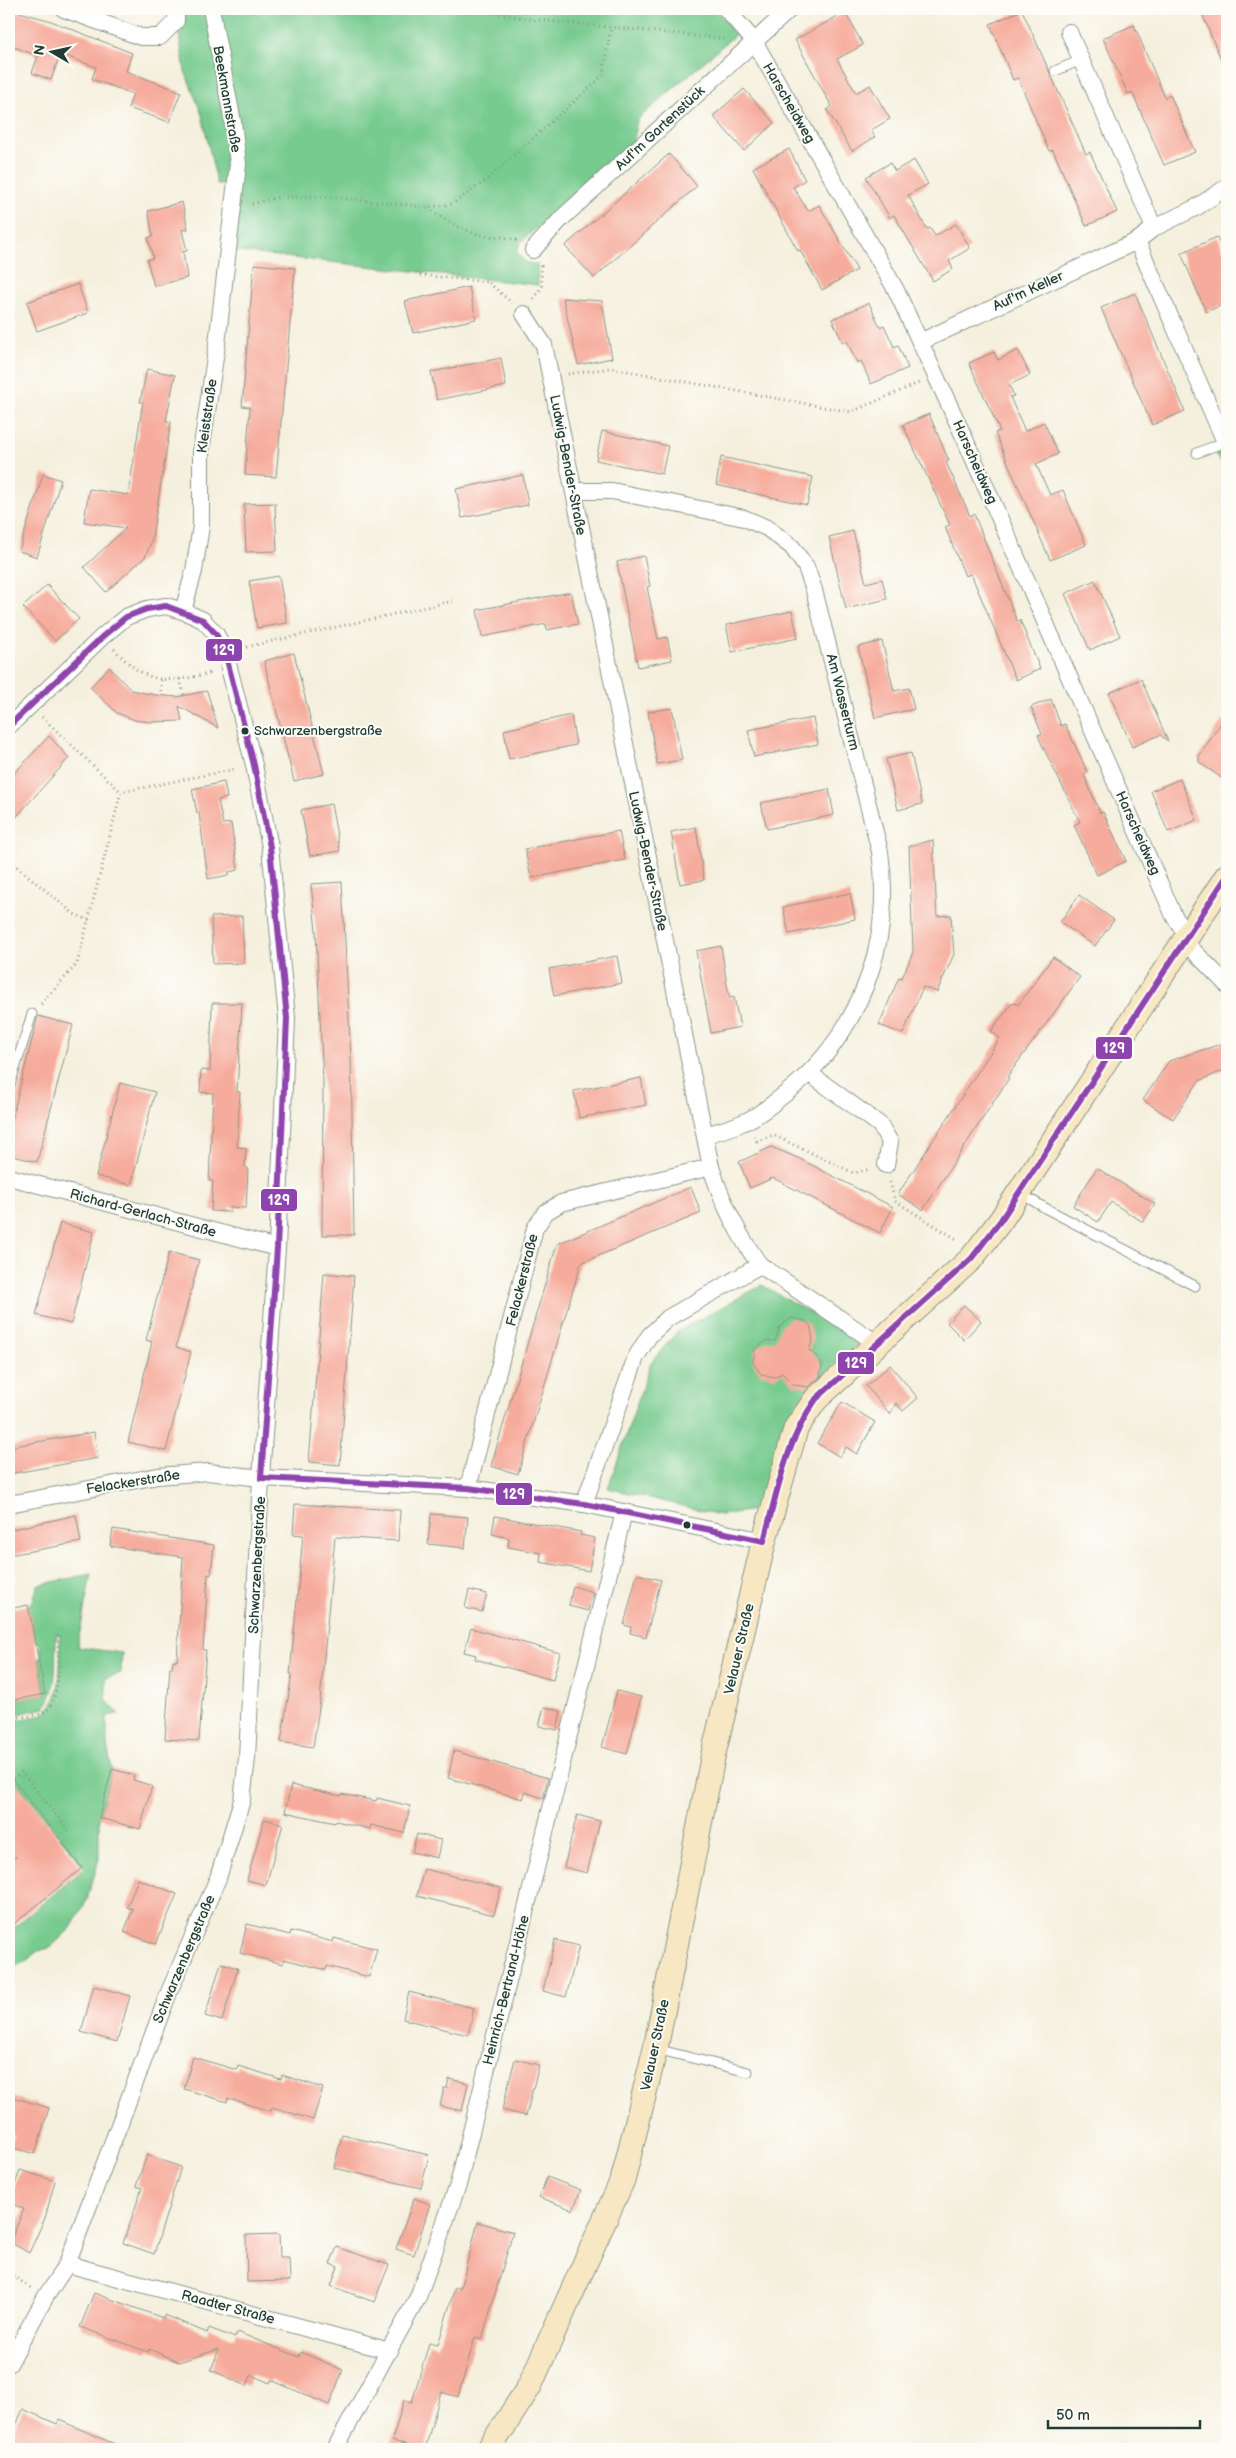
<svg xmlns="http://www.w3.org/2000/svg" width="1236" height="2458" font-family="'Balsamiq Sans',sans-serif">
<rect width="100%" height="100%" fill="#fdfcf7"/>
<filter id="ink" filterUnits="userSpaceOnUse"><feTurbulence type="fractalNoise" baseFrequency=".02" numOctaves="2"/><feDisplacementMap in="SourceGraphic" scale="10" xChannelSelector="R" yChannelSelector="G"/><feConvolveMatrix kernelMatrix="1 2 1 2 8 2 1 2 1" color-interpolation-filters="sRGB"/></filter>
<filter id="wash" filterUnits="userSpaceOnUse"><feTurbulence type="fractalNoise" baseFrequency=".0096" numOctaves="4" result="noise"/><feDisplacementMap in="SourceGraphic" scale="20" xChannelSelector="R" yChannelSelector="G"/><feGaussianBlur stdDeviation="1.12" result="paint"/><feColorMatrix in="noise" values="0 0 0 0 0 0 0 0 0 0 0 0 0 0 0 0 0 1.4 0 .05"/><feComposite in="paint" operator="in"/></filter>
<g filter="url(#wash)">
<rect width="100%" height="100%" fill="#f5f0de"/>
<!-- green -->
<g fill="#77cb8f" stroke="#4b8462">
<path d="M177,9H206L230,121L234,183L217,184L202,115L185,71L177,22Z"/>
<path d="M213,9H715L736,34L637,120L634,140L520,243L517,251C522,261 527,264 537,264L538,285L231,251L238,204Z"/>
<path d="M1227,450V470L1215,455Z"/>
<path d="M762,1285L861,1342L834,1365L785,1421L762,1509L720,1515L608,1488L651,1362L678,1331Z"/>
<path d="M91,1574L77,1647L122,1653L121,1673L106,1678V1700L119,1714L107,1716V1746L112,1769L99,1818V1859L87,1900L71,1928L51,1947L36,1952L30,1959L9,1970V1948L13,1944L9,1936V1923L13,1928L85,1868L17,1783L9,1789V1720C19,1718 34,1719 43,1714C64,1703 60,1654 60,1634L57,1633C53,1661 60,1683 45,1708L9,1716V1701L45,1694L39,1658H42L40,1644L34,1639L28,1605L32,1603L38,1585Z"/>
</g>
<g id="blocks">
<!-- building -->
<g fill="#f6ac9c">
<path d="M9,9L51,21L132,53L126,71L181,92L169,122L128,108L133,94L92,79L96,67L60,54L51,80L32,73L38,56L9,45Z"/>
<path d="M1200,9H1227V74Z"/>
<path d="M1022,10L1086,154L1090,152L1117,212L1086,226L1053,150L1049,151L1018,78L1013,80L990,24Z"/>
<path d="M845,12L863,45L837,59L856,93L870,85L890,119L871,130L875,137L852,151L827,110L832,107L795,40Z"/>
<path d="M1134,25L1165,98L1170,95L1195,152L1164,165L1132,92L1128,94L1103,38Z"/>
<path d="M744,89L774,123L744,151L713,116Z"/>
<path d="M789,149L805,180L793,187L808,211L819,205L857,270L822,290L800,250L798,251L753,168Z"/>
<path d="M669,154L697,186L594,278L565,246Z"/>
<path d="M914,160L928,184L908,195L927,229L930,228L935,236L956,224L970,248L949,261L953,269L933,281L894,215L890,218L866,177L890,163L895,171Z"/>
<path d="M182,202L188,229L182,230L187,251L183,252L187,278L154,286L147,260L153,258L148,238L153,236L148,211Z"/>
<path d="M1217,237L1227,262V303L1206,312L1181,253Z"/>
<path d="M254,264L295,268L276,477L245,475L250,407L242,406Z"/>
<path d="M78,284L88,313L37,331L27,302Z"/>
<path d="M469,287L476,319L413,333L405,301Z"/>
<path d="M1135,293L1185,411L1152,425L1101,308Z"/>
<path d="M563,298L602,301L612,358L578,365Z"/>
<path d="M869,303L880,327L884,325L894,347L898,345L908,368L871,384L861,361L857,363L847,341L843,343L832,319Z"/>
<path d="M1018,350L1030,375L1009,385L1014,396L1010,397L1025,431L1044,422L1058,454L1036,464L1050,495L1063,490L1086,545L1050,560L995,433L1000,431L969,363L994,352L998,360Z"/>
<path d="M501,358L506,386L437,400L431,372Z"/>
<path d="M147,369L175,375L166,421L171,422L151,543L145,557L106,592L84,567L126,528L84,522L89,489L128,495L143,402H140Z"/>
<path d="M929,414L949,461L946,462L970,516L974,514L1017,621L1020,620L1040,669L1016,680L971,574L965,576L945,527L950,525L903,425Z"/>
<path d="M602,431L668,446L662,474L596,460Z"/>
<path d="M721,457L813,477L807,505L716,485Z"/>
<path d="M43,474L61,480L37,557L19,551Z"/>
<path d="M523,475L528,505L462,518L456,489Z"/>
<path d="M275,503L277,551L246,552L244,504Z"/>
<path d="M853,531L866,583L882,579L887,599L846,609L829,537Z"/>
<path d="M644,556L650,586L647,587L658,639L667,637L672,660L638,667L617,562Z"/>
<path d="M279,576L287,623L257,628L249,581Z"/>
<path d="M1095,580L1120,636L1090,650L1065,594Z"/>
<path d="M47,585L79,619L55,641L23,607Z"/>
<path d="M571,592L578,624L547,630L546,624L482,637L477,610Z"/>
<path d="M792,611L798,638L732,652L726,625Z"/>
<path d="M882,641L894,691L909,688L914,709L875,718L858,647Z"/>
<path d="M294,653L324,774L294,781L264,661Z"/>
<path d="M109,667L131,690L155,695L177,697L207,691L218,728L179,706L182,721L150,722L135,720L117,713L90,687Z"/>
<path d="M1141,679L1168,741L1160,735L1132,747L1109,693Z"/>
<path d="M1051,699L1061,726L1065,724L1088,773L1084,775L1100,813L1103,812L1126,861L1097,875L1074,825L1080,822L1043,747L1038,735L1042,734L1031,707Z"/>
<path d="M672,708L682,760L657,764L648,712Z"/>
<path d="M1227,714V782L1199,762V756Z"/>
<path d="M571,715L576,745L509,759L504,730Z"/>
<path d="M813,718L818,744L754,757L748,730Z"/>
<path d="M49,736L69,758L9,825V779Z"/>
<path d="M911,753L922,804L898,810L886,759Z"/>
<path d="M1180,779L1197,820L1168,832L1151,791Z"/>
<path d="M224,782L227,798L218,800L223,824L231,823L238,870L229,872V875L208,879L199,813H197L192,789Z"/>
<path d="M829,789L834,815L767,829L761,803Z"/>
<path d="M331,804L340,851L310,856L301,810Z"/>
<path d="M696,827L704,880L680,884L671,832Z"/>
<path d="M619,831L625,860L531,878L525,849Z"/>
<path d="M933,840L937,916L951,915L954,954L937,992L923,987L903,1034L879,1025L899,977L902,978L913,952L909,846Z"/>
<path d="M342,882L351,1059L354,1235H322L323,1083L316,931L311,884Z"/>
<path d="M850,893L855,919L789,934L783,907Z"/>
<path d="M1079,895L1114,920L1095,946L1060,922Z"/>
<path d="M242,916L244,963L213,964L211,917Z"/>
<path d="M721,946L727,985L730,998L734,997L740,1027L711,1033L696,951Z"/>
<path d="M617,956L622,983L554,996L549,969Z"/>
<path d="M1053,957L1080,977L1007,1077L1009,1078L923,1210L898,1194L1000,1038L991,1031L1013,1002L1018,1005Z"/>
<path d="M212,1003H242L237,1092H240L237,1147L246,1148L245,1167L248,1168L246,1208L230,1207V1212L211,1211L213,1181H209L213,1093L200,1092L201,1070L210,1071Z"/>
<path d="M38,1016L73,1025L37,1162L9,1155V1130Z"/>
<path d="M1227,1042V1069L1199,1081L1173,1119L1143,1100L1169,1061Z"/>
<path d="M641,1078L646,1105L579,1118L574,1091Z"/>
<path d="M120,1083L155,1092L131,1185L96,1176Z"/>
<path d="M771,1147L798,1158L893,1207L880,1233L773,1178L750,1188L739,1162Z"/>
<path d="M1097,1168L1155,1204L1143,1222L1111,1202L1098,1222L1073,1206Z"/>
<path d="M691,1187L701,1213L581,1263L518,1474L491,1466L557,1244Z"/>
<path d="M60,1223L94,1232L71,1324L36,1315Z"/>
<path d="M169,1252L199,1260L176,1347L191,1352L166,1451L128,1442L152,1342L146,1340Z"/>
<path d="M324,1273L354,1276L340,1465L309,1462Z"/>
<path d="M964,1305L981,1321L964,1340L947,1323Z"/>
<path d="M791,1318L805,1321L810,1325L813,1339L809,1350L819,1359L822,1365L820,1377L808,1387L794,1385L782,1373L775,1377L761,1374L753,1363L755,1349L766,1341H775L780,1327Z"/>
<path d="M890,1365L918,1398L903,1411L896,1403L890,1414L866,1386Z"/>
<path d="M842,1402L875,1422L857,1454L846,1447L840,1457L817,1443Z"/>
<path d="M94,1432L98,1458L9,1474V1447Z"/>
<path d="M295,1504L400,1510L398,1541L335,1537L320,1701L313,1747L281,1742L292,1674H290L303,1535L293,1534Z"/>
<path d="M431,1514L468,1517L465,1548L428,1544Z"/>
<path d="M76,1515L81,1542L9,1555V1530Z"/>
<path d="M495,1516L581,1532L580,1535L595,1538L589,1571L540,1562L541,1553L508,1547L509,1538L492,1534Z"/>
<path d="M113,1529L214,1545L211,1575L208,1574L203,1650H206L199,1741L165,1739L170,1667L172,1668L173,1660L177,1661L183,1557L110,1546Z"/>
<path d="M637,1574L661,1580L646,1637L630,1633L631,1627L624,1625Z"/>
<path d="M573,1586L593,1592L588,1611L569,1606Z"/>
<path d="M469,1590L487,1594L482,1612L465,1608Z"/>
<path d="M28,1605L45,1694L9,1701V1609Z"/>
<path d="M471,1628L560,1653L553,1680L475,1659L476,1655L464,1652Z"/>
<path d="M617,1691L641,1697L627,1754L602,1747Z"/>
<path d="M544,1707L561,1711L557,1730L539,1726Z"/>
<path d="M454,1751L548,1778L543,1798L525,1792L523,1799L448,1778Z"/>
<path d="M112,1769L134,1775L133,1780L152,1786L140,1829L99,1818Z"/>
<path d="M9,1774L82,1868L9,1928Z"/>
<path d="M291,1785L341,1796L342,1794L376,1801L377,1798L410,1806L404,1833L371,1825L370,1829L336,1821L335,1823L285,1812Z"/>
<path d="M577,1815L600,1821L587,1873L564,1867Z"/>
<path d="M264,1819L283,1824L266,1885L247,1880Z"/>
<path d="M417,1834L441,1840L437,1858L412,1852Z"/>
<path d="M424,1869L501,1888L494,1915L417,1896Z"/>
<path d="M138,1879L177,1894L156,1944L124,1932L133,1909L127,1907Z"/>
<path d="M247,1924L290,1935L291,1931L333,1942L334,1938L377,1949L369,1977L327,1966L326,1970L284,1959L283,1964L240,1953Z"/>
<path d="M555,1940L579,1946L566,1997L543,1991Z"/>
<path d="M221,1963L238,1968L222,2021L205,2016Z"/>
<path d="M94,1986L130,1996L117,2042L81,2032Z"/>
<path d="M409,1992L474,2008L468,2035L403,2019Z"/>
<path d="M193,2057L237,2070L238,2066L281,2079L282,2075L323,2088L313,2120L272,2107L271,2111L228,2098L227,2102L184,2089Z"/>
<path d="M515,2059L539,2065L526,2116L502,2110Z"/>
<path d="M449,2079L468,2083L462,2111L440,2106L444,2088H447Z"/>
<path d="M9,2096L49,2108L35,2154L10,2147L14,2135L9,2134Z"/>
<path d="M342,2135L429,2155L421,2188L334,2168Z"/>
<path d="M147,2155L181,2167L154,2254L123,2243L142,2188L136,2186Z"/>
<path d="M20,2170L55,2181L45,2218L29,2253L10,2242L24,2209L9,2203Z"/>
<path d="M547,2177L581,2190L573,2210L539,2197Z"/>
<path d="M414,2198L430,2204L414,2255L396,2249Z"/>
<path d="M478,2222L513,2232L482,2339L475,2337L458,2397L441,2392L425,2449L392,2441L404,2400L412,2402L429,2343L438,2345L455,2287L460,2289Z"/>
<path d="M279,2234L280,2258H289L290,2281L247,2282L246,2235Z"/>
<path d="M337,2247L389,2265L374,2302L331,2286L338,2267L330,2264Z"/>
<path d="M94,2293L163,2318L165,2315L207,2333L209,2328L235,2338L237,2332L299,2357L301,2352L343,2370L329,2405L271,2380L270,2383L251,2375L247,2386L211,2370L219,2349L179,2362L149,2349L148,2352L80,2327Z"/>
<path d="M23,2409L57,2424L59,2420L126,2449H17L9,2445V2442Z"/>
</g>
</g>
</g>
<g filter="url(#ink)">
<use href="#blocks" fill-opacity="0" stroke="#8a9689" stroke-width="1"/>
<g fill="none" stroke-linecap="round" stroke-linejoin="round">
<!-- lane casing -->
<g stroke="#8a9689" stroke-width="11">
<g id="lane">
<path d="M1055,71L1081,60"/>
<path d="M1197,453L1227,441"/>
<path d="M9,1088L32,1014"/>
<path d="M1020,1193L1045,1208L1195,1286"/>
<path d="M656,2049L748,2072"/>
</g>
</g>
<!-- street casing -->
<g stroke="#8a9689" stroke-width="18">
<g id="street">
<path d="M64,9L141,37H160L176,21V9"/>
<path d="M726,9L754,41L896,290L964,437L1174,916L1187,935"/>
<path d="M1069,32L1154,228"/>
<path d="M1137,241L1225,442"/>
<path d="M533,250L562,218L790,9"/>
<path d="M524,314L544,345L711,1167C722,1202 738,1235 760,1265L878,1344"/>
<path d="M920,342L1137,241L1154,228L1197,207L1227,187"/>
<path d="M574,491H612L744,518L767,528L792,547L806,567L814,590L880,852C894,944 858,1037 785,1094C772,1104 759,1116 744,1122C732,1128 718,1131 705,1135"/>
<path d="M183,611L194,571L201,526V452L217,344L238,164L233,122L211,9"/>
<path d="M9,726L103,636L126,617L147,609L166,606L183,611L203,620L216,634L225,652L254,765L270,847L287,1018L277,1248L261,1478L247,1758L242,1800L218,1878L169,1992L67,2264L46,2296L9,2364"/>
<path d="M1184,941L1227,985"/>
<path d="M810,1074L880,1125L890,1142L886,1165"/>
<path d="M9,1177L277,1248"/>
<path d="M468,1488L535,1228L546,1212L561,1203L711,1167"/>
<path d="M9,1504L158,1476L208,1472L261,1478L468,1488L584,1504L764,1541"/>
<path d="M584,1504L636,1357L649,1336L668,1318L760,1265"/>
<path d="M67,2264L390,2351"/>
<path d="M335,2449L418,2297L458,2185L624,1512"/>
</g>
</g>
<!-- secondary casing -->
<g stroke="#8a9689" stroke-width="26">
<path id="secondary" d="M489,2449L529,2387L623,2179L656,2046L713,1756L764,1541L796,1428L816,1399L971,1259L1001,1220L1227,876"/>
</g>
<!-- path -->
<g stroke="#8a9689" stroke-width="3" stroke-dasharray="1 4" stroke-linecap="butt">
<path d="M475,9L528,19L728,39"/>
<path d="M252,204L280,197H330L427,207L452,204L484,182L596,82L603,75L611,27"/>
<path d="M428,208C447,221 465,233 488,236C499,237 508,237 519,241"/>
<path d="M420,275L488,282L512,303"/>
<path d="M534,299L542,286L541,265"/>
<path d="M568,374L611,368L851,412L921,382"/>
<path d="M242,648L453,601"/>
<path d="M114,649C148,686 166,683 212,673"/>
<path d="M180,679L184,695"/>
<path d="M161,696V680"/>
<path d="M42,717L121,792"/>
<path d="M9,860L74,914L89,920"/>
<path d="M41,1004L77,964L121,792L236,769"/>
<path d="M754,1136L757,1141L773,1135L854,1173L870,1169"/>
<path d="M890,1182L895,1201L958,1240"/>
<path d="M9,1718C19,1716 39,1718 47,1710C62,1694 58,1653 58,1633"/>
<path d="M9,1782L22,1772L69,1831"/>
<path d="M9,1849L18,1861"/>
<path d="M9,2273L32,2289"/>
</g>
<!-- lane -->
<use href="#lane" stroke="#fff" stroke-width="9"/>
<!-- street -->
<use href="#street" stroke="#fff" stroke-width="16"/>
<!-- secondary -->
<use href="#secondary" stroke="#f8e7c3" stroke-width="24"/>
<!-- bus-1 casing -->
<g stroke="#fdfcf7" stroke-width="10">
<g id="bus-1">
<path d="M9,726L103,636L126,617L147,609L166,606L203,620L216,634L225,652L254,765L270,847L287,1018L277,1248L261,1478"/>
<path d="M261,1478L468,1488L584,1504L764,1541"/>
<path d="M764,1541C777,1491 786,1442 816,1399L971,1259L1001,1220L1227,876"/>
</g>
</g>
<!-- bus-1 -->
<use href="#bus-1" stroke="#8e44ad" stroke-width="6"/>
</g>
</g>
<!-- markers -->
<g fill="#1f3d34" stroke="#fdfcf7" stroke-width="2">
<circle cx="245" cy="731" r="4.5"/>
<circle cx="687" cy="1525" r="4.5"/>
</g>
<g text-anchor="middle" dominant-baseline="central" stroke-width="4" stroke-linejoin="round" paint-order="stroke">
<!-- bus labels -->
<g font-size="13" fill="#1f3d34" stroke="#fdfcf7" text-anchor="start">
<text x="254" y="731">Schwarzenbergstraße</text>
</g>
<!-- street labels -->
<g font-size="14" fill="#1f3d34" stroke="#fdfcf7">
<text transform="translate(227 99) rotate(80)">Beekmannstraße</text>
<text transform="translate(789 103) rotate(60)">Harscheidweg</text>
<text transform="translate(660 128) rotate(-43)">Auf'm Gartenstück</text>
<text transform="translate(1028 291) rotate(-25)">Auf'm Keller</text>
<text transform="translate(207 416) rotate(-82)">Kleiststraße</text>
<text transform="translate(975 462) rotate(66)">Harscheidweg</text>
<text transform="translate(568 465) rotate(79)">Ludwig-Bender-Straße</text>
<text transform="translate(843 702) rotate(76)">Am Wasserturm</text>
<text transform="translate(1138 833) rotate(66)">Harscheidweg</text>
<text transform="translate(648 861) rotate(78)">Ludwig-Bender-Straße</text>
<text transform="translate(143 1213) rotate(15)">Richard-Gerlach-Straße</text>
<text transform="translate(522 1280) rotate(-76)">Felackerstraße</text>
<text transform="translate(133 1482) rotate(-9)">Felackerstraße</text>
<text transform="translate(257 1565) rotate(-87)">Schwarzenbergstraße</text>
<text transform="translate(739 1649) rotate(-77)">Velauer Straße</text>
<text transform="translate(184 1959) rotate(-67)">Schwarzenbergstraße</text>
<text transform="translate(506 1990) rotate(-76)">Heinrich-Bertrand-Höhe</text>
<text transform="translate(655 2045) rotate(-78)">Velauer Straße</text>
<text transform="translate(228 2307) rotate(15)">Raadter Straße</text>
</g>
</g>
<g stroke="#fdfcf7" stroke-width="2">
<rect x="205" y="638" width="38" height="24" rx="5" fill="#8e44ad"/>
<rect x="1095" y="1036" width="38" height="24" rx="5" fill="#8e44ad"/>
<rect x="260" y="1188" width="38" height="24" rx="5" fill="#8e44ad"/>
<rect x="837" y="1351" width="38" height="24" rx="5" fill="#8e44ad"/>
<rect x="495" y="1482" width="38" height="24" rx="5" fill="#8e44ad"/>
</g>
<g font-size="14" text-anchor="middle" font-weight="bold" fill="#fff">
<text x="224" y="655">129</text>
<text x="1114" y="1053">129</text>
<text x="279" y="1205">129</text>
<text x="856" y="1368">129</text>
<text x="514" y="1499">129</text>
</g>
<!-- margin -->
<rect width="1236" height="2458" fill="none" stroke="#fdfcf7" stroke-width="30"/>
<!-- north arrow -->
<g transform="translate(52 52) rotate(279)" stroke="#fdfcf7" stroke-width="4" paint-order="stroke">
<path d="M0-4L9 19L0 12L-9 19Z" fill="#1f3d34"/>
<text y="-8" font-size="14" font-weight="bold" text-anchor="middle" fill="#1f3d34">N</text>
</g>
<!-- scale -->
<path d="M1048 2420v8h152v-8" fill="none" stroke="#1f3d34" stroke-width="2.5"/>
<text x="1056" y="2420" font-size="15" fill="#1f3d34" stroke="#fdfcf7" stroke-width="4" paint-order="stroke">50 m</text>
</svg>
